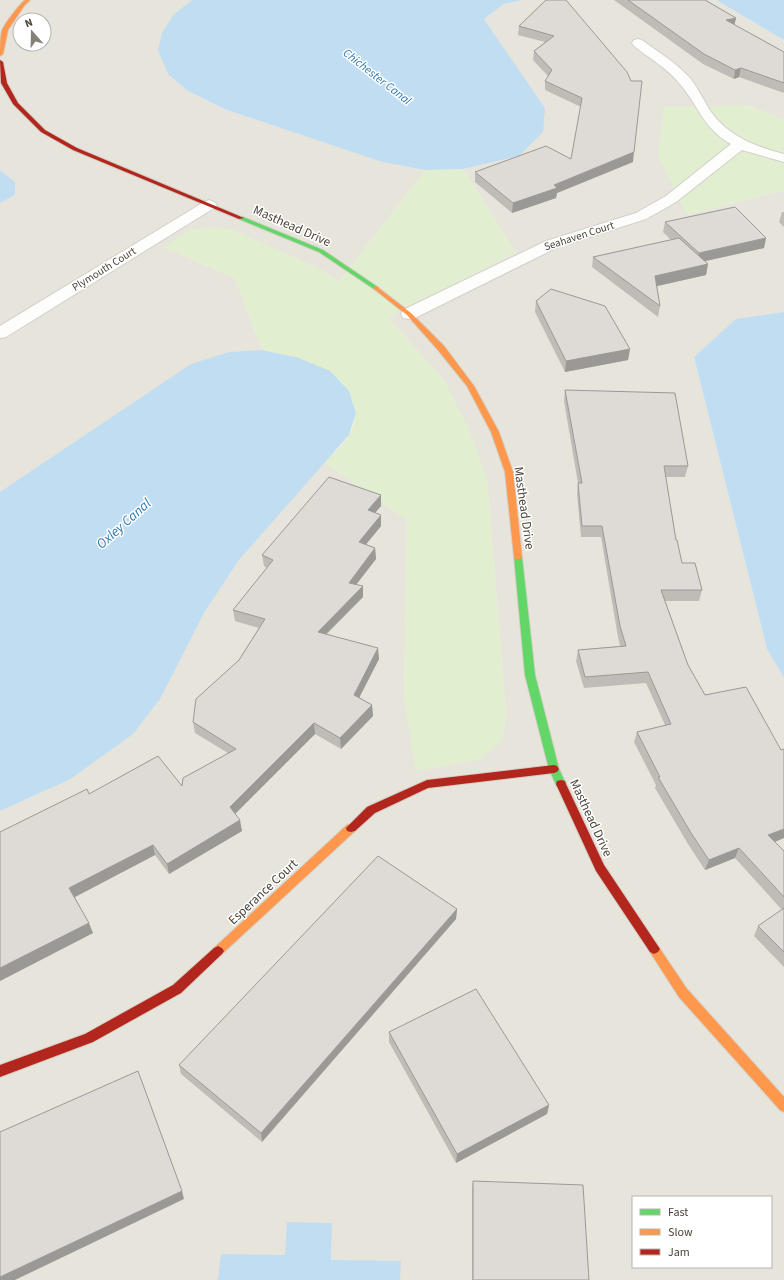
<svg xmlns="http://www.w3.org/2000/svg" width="784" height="1280" font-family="'Source Sans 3',sans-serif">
<rect width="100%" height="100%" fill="#f4f2ee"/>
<!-- residential -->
<g fill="#e7e4dc" fill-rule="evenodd">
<path d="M0,0H192L174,14L188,91L224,109L382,162L425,170L339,282L316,267L232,230L163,247L235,278L262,350L229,352L0,492V203L15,195V182L0,170ZM20,20H44V44H20Z"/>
<path d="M523,0H716L784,40V120L747,105L687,215L784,190V312L736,320L694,357L767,649L784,678V1280H0V811L69,780L204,613L239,560L324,462L407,520L404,700L502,740L506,715L487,479L444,380L388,318L516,253L463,169L519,156L545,108L484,19L504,4ZM633,1197H771V1267H633Z"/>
</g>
<!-- green -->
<g fill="#e1eecf">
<path d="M747,105L784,120V190L687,215L658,155L664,107Z"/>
<path d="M463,169L516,253L388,318L444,380L468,427L487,479L506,715L502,740L479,760L416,771L404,700L407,520L324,462C332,454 343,445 349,435C355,425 356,413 353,402C341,365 296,358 262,350L235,278L163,247L190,230L212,227L233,230L316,267L339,282L425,170Z"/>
</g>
<!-- water -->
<g fill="#c0ddf1">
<path d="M192,0H523L504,4L484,19L545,108L543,132L519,156L463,169L425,170L382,162L224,109L188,91L168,74L158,50L162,33L174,14Z"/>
<path d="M716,0H784V40Z"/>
<path d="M0,170L15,182V195L0,203Z"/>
<path d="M784,312V678L767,649L694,357L736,319Z"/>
<path d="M262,350L299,358L330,371L349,391L356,413L349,435L239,560L204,613L160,699L133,734L69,780L0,811V492L191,364L229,352Z"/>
<path d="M287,1222L332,1223L331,1260L401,1261L400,1280H218L221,1254L285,1255Z"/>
</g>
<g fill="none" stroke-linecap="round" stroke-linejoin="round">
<!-- street casing -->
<g stroke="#d2d0cb" stroke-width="2">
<g id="street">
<path d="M638,39L642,40C658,52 675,62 688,76C698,87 703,100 711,112C728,136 756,147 784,154V162L742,150L676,202L646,219L558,247L415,318L409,319L403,318L401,314L403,310L546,241L636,213L666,196L731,144C702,128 699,105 679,83C667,68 649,58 634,46L632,43L634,40Z"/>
<path d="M209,200L214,202L217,205L214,208L6,337L0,338V326L204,202Z"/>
</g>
</g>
<!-- fast casing -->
<g stroke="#d3cfc5" stroke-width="2">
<g id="fast">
<path d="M239,217H243L323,250L379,288L378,289H374L319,252L239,219Z"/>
<path d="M518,554L522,557L535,675L559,769L566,784L565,787L561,788L557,787L549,769L525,675L514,557Z"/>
</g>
</g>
<!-- slow casing -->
<g stroke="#d3cfc5" stroke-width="2">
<g id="slow">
<path d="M25,0H30L24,6L8,30L3,54L0,56C0,47 0,38 2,30C6,22 18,6 25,0Z"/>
<path d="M376,286L411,313L444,346L474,386L499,432L513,472L522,557L521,559H515L514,557L505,472L491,432L467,386L438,350L407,315L374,289V287Z"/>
<path d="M351,824L355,825L356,828L355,831L222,954L218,956L214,954L212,951L214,948L347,825Z"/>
<path d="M654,944L658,946L687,989L784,1097V1112L780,1110L679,997L650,952L648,949L650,946Z"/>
</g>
</g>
<!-- jam casing -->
<g stroke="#d3cfc5" stroke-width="2">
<g id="jam">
<path d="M0,60L3,62L7,83L18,103L45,130L77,148L244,218L239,219L73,150L41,132L13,104L1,83Z"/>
<path d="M554,765L557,766L559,769L557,772L554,773L428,788L375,813L355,831L351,832L347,831L346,828L367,807L427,780Z"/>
<path d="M561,780L565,781L566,784L604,865L660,949L658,952L654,954L650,952L596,871L556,784L557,781Z"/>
<path d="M218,946L222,948L224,951L222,954L181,993L93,1042L0,1077V1065L85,1034L173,985L214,948Z"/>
</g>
</g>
<!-- street -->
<use href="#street" fill="#fdfdfc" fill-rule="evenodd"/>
<!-- fast -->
<use href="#fast" fill="#63d668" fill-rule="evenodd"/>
<!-- slow -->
<use href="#slow" fill="#ff974d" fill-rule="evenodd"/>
<!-- jam -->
<use href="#jam" fill="#b3261e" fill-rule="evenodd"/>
</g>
<!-- wall -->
<g fill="#bfbcb8">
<path d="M546,0L633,162L557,193L556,198L512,213L475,182V172L571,159L581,107L545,90V81L548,76L533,60L534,51L545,42L518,35L519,26Z"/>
<path d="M614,0H705L736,18L734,25L784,52V93L739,77L734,79L703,64Z"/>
<path d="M782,212H784V227L779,222Z"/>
<path d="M665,222L766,238L764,248L705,261L708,264L706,275L657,286L660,306L658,317L592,267L593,257L671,240L663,232Z"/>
<path d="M536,301L630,349L628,360L565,372L535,312Z"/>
<path d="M565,390L688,466L685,477H666L676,540L682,563L702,590L699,601H665L688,665L775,842L784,851V967L754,936L758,926L782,910L735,858L705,870L688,844L655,788L656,785L634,742L637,732L665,725L646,683L584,688L576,661L578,650L620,646L618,637L601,537H581L577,494L578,483L564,401Z"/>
<path d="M381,495V506L375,513L381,526L366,544L375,548L376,559L356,584L363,597L327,634L379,659L359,697L372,705L373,716L341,749L315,734L235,814L242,831L169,874L155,855L75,897L93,933L0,981L89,794L182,786L228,753L195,733L193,722L239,660L259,628L235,621L233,610L267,568L264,566L262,555Z"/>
<path d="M457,909L456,919L262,1142L181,1074L179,1065Z"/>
<path d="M389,1032L549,1105L547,1114L456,1163L389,1042Z"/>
<path d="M473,1181L589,1280H472V1190Z"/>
</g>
<!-- shaded-wall -->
<g fill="#9b9996">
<path d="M736,18L734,27L726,20Z"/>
<path d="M741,68L739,77L734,79L735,70Z"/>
<path d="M634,152L633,162L557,193L556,198L512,213L513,203L554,185Z"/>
<path d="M766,238L764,248L697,263L699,253Z"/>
<path d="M708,264L706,275L653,287L655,276Z"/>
<path d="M630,349L628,360L565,372L566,361Z"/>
<path d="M381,495V506L368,521V510Z"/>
<path d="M381,515V526L359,553V542Z"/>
<path d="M375,548L376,559L349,594V583Z"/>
<path d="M363,586V597L318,642V632Z"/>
<path d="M378,648L379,659L355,706L354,695Z"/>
<path d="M372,705L373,716L341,749L340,738Z"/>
<path d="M314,723L315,734L231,818L230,807Z"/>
<path d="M240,820L242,831L169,874L167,864Z"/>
<path d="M784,829V838L765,846L768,835Z"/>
<path d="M153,845L155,855L73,898L69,888Z"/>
<path d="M739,848L735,858L705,870L709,860Z"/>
<path d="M457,909L456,919L262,1142L261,1133Z"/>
<path d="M89,923L93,933L0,981V968Z"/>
<path d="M549,1105L547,1114L456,1163L457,1154Z"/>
<path d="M182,1191L184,1199L15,1280H0V1277Z"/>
</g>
<!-- building -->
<g fill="#dedbd6" stroke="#9b9996">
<path d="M546,0H566L627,72L631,81H642L634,152L554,185L557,188L513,203L475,172L546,146L571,159L582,98L545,81L552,70L534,51L554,36L519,26Z"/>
<path d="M628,0H705L736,18L726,20L784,52V83L741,68L735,70L704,54Z"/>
<path d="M735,207L766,238L699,253L665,222Z"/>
<path d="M679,238L708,264L655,276L660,306L593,257Z"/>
<path d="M551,289L605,306L630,349L566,361L536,301Z"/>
<path d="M565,390L675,393L688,466H664L676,540H677L682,563H695L702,590H661L688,665L705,695L746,687L781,750L784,749V829L768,835L784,851V897L739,848L709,860L691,833L658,777H660L637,732L671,724L648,672L585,677L578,650L626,646L620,626L602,526H582L578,483H582Z"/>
<path d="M329,477L381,495L368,510L381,515L359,542L375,548L349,583L363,586L318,632L378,648L354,695L372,705L340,738L314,723L230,807L240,820L167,864L153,845L69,888L89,923L0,968V832L87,789L89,794L158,756L182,786L183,778L236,749L193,722L196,699L239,660L265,619L233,610L273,560L262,555Z"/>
<path d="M378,856L457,909L261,1133L179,1065Z"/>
<path d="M784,908V952L758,926Z"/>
<path d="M476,989L549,1105L457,1154L389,1032Z"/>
<path d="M138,1071L182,1191L0,1277V1132Z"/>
<path d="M473,1181L583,1185L589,1280H473Z"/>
</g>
<g text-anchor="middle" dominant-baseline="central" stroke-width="3" stroke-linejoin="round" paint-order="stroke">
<!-- far-street labels -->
<g font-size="11" fill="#4b4439" stroke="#fff">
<text transform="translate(579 236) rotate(-18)">Seahaven Court</text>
<text transform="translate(104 269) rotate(-32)">Plymouth Court</text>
</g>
<!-- far-water labels -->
<g font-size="12" font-style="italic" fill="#2e7ab2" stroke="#fff">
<text transform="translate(377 77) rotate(38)">Chichester Canal</text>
</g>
<!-- street labels -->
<g font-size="13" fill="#4b4439" stroke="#fff">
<text transform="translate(292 226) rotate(24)">Masthead Drive</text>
<text transform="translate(524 508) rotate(82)">Masthead Drive</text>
<text transform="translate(591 818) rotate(65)">Masthead Drive</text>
<text transform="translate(263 892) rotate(-43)">Esperance Court</text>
</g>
<!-- water labels -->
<g font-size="14" font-style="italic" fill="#2e7ab2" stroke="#fff">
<text transform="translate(124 524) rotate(-42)">Oxley Canal</text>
</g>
</g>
<!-- legend -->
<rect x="632" y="1196" width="140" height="72" fill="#ffffff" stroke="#b7b4b0"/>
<rect x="640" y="1209" width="20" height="6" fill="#63d668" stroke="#b7b4b0"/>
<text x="668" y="1216" font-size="12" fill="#4b4439">Fast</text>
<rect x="640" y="1229" width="20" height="6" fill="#ff974d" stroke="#b7b4b0"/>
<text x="668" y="1236" font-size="12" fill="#4b4439">Slow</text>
<rect x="640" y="1249" width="20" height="6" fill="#b3261e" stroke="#b7b4b0"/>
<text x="668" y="1256" font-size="12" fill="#4b4439">Jam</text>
<!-- north arrow -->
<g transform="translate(32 32) rotate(340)"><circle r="19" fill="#ffffff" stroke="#b7b4b0"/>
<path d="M0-3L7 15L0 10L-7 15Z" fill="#868178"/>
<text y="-6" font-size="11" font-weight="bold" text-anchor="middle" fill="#4b4439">N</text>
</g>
</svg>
